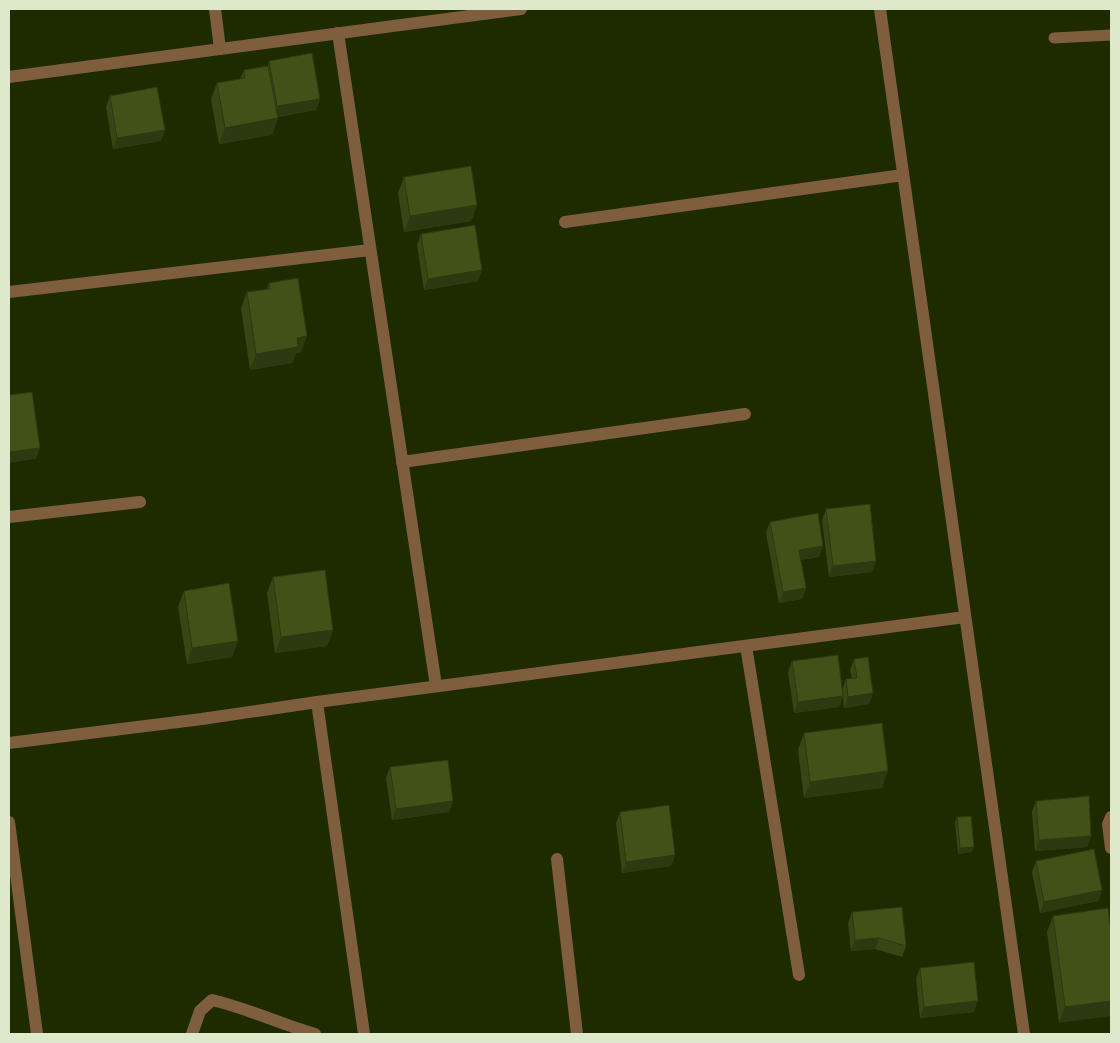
<svg xmlns="http://www.w3.org/2000/svg" width="1120" height="1043" font-family="Montserrat,sans-serif">
<rect width="100%" height="100%" fill="#1e2b00"/>
<g fill="none" stroke-linecap="round" stroke-linejoin="round">
<!-- service -->
<path stroke="#7f5e3e" stroke-width="11" d="M1054,38L1111,35"/>
<!-- minor -->
<g stroke="#7f5e3e" stroke-width="12">
<path d="M215,9L220,49"/>
<path d="M880,9L1024,1034"/>
<path d="M338,33L436,686"/>
<path d="M9,77L521,9"/>
<path d="M565,222L903,175"/>
<path d="M9,292L370,250"/>
<path d="M402,462L745,414"/>
<path d="M9,517L140,502"/>
<path d="M746,646L799,975"/>
<path d="M317,702L364,1034"/>
<path d="M9,743L202,719L317,702L965,617"/>
<path d="M1111,817L1108,824L1111,848"/>
<path d="M9,822L37,1034"/>
<path d="M557,859L577,1034"/>
<path d="M192,1034L200,1011L212,1000C247,1008 280,1024 315,1034"/>
</g>
</g>
<!-- wall -->
<g fill="#374714">
<path d="M269,61L320,99L316,110L278,117V118L272,135L219,144L211,99L217,83L240,79L244,70L268,66Z"/>
<path d="M110,96L161,141L113,149L106,107Z"/>
<path d="M404,177L477,205L471,221L404,232L398,193Z"/>
<path d="M421,234L478,281L424,290L417,245Z"/>
<path d="M269,283L301,352L296,353L292,363L250,370L241,308L247,292L267,289Z"/>
<path d="M826,509L876,561L872,572L829,577L822,520Z"/>
<path d="M770,522L823,546L819,557L801,560L806,588L802,599L779,603L766,533Z"/>
<path d="M273,577L333,630L327,646L275,653L267,593Z"/>
<path d="M184,591L232,657L187,664L178,607Z"/>
<path d="M854,659L873,693L869,704L844,708L843,696L839,707L794,713L788,672L792,661L842,690L846,679H852L850,670Z"/>
<path d="M804,733L882,788L804,798L798,750Z"/>
<path d="M390,767L453,801L449,812L392,820L386,778Z"/>
<path d="M1036,801L1091,836L1087,847L1035,851L1032,812Z"/>
<path d="M620,812L675,855L671,866L622,873L616,823Z"/>
<path d="M957,817L972,852L958,854L955,822Z"/>
<path d="M1036,861L1102,890L1098,901L1040,913L1032,872Z"/>
<path d="M852,912L906,946L902,957L875,949L851,951L848,923Z"/>
<path d="M1053,916L1111,934L1059,1023L1047,932Z"/>
<path d="M920,968L974,1012L920,1018L916,979Z"/>
</g>
<!-- shaded-wall -->
<g fill="#2d3910">
<path d="M320,99L316,110L273,117L277,106Z"/>
<path d="M278,118L272,135L219,144L225,128Z"/>
<path d="M165,130L161,141L113,149L117,138Z"/>
<path d="M477,205L471,221L404,232L410,216Z"/>
<path d="M482,270L478,281L424,290L428,279Z"/>
<path d="M307,336L301,352L296,353L292,363L250,370L256,354L297,338Z"/>
<path d="M40,448L36,459L9,463V452Z"/>
<path d="M823,546L819,557L795,561L799,550Z"/>
<path d="M876,561L872,572L829,577L833,566Z"/>
<path d="M806,588L802,599L779,603L783,592Z"/>
<path d="M333,630L327,646L275,653L281,637Z"/>
<path d="M238,641L232,657L187,664L192,648Z"/>
<path d="M873,693L869,704L844,708L848,697Z"/>
<path d="M843,696L839,707L794,713L798,702Z"/>
<path d="M888,771L882,788L804,798L810,782Z"/>
<path d="M453,801L449,812L392,820L396,809Z"/>
<path d="M1091,836L1087,847L1035,851L1039,840Z"/>
<path d="M974,847L972,852L958,854L960,848Z"/>
<path d="M675,855L671,866L622,873L626,862Z"/>
<path d="M1102,890L1098,901L1040,913L1044,902Z"/>
<path d="M879,938L875,949L851,951L855,940Z"/>
<path d="M978,1001L974,1012L920,1018L924,1007Z"/>
<path d="M1111,1001V1016L1059,1023L1065,1007Z"/>
</g>
<!-- building -->
<g fill="#405217" stroke="#2d3910">
<path d="M312,53L320,99L277,106L269,61Z"/>
<path d="M268,66L278,118L225,128L217,83L245,78L244,70Z"/>
<path d="M157,87L165,130L117,138L110,96Z"/>
<path d="M471,166L477,205L410,216L404,177Z"/>
<path d="M475,225L482,270L428,279L421,234Z"/>
<path d="M298,278L307,336L297,338L298,347L256,354L247,292L270,289L269,283Z"/>
<path d="M32,392L40,448L9,452V395Z"/>
<path d="M870,504L876,561L833,566L826,509Z"/>
<path d="M818,513L823,546L799,550L806,588L783,592L770,522Z"/>
<path d="M325,570L333,630L281,637L273,577Z"/>
<path d="M229,583L238,641L192,648L184,591Z"/>
<path d="M838,655L843,696L798,702L792,661Z"/>
<path d="M868,657L873,693L848,697L846,679L857,678L854,659Z"/>
<path d="M882,723L888,771L810,782L804,733Z"/>
<path d="M448,760L453,801L396,809L390,767Z"/>
<path d="M1089,796L1091,836L1039,840L1036,801Z"/>
<path d="M669,805L675,855L626,862L620,812Z"/>
<path d="M971,816L974,847L960,848L957,817Z"/>
<path d="M1094,849L1102,890L1044,902L1036,861Z"/>
<path d="M902,907L906,946L879,938L855,940L852,912Z"/>
<path d="M1108,908L1111,934V1001L1065,1007L1053,916Z"/>
<path d="M974,962L978,1001L924,1007L920,968Z"/>
</g>
<!-- border -->
<rect width="1120" height="1043" fill="none" stroke="#dde9ca" stroke-width="20"/>
</svg>
